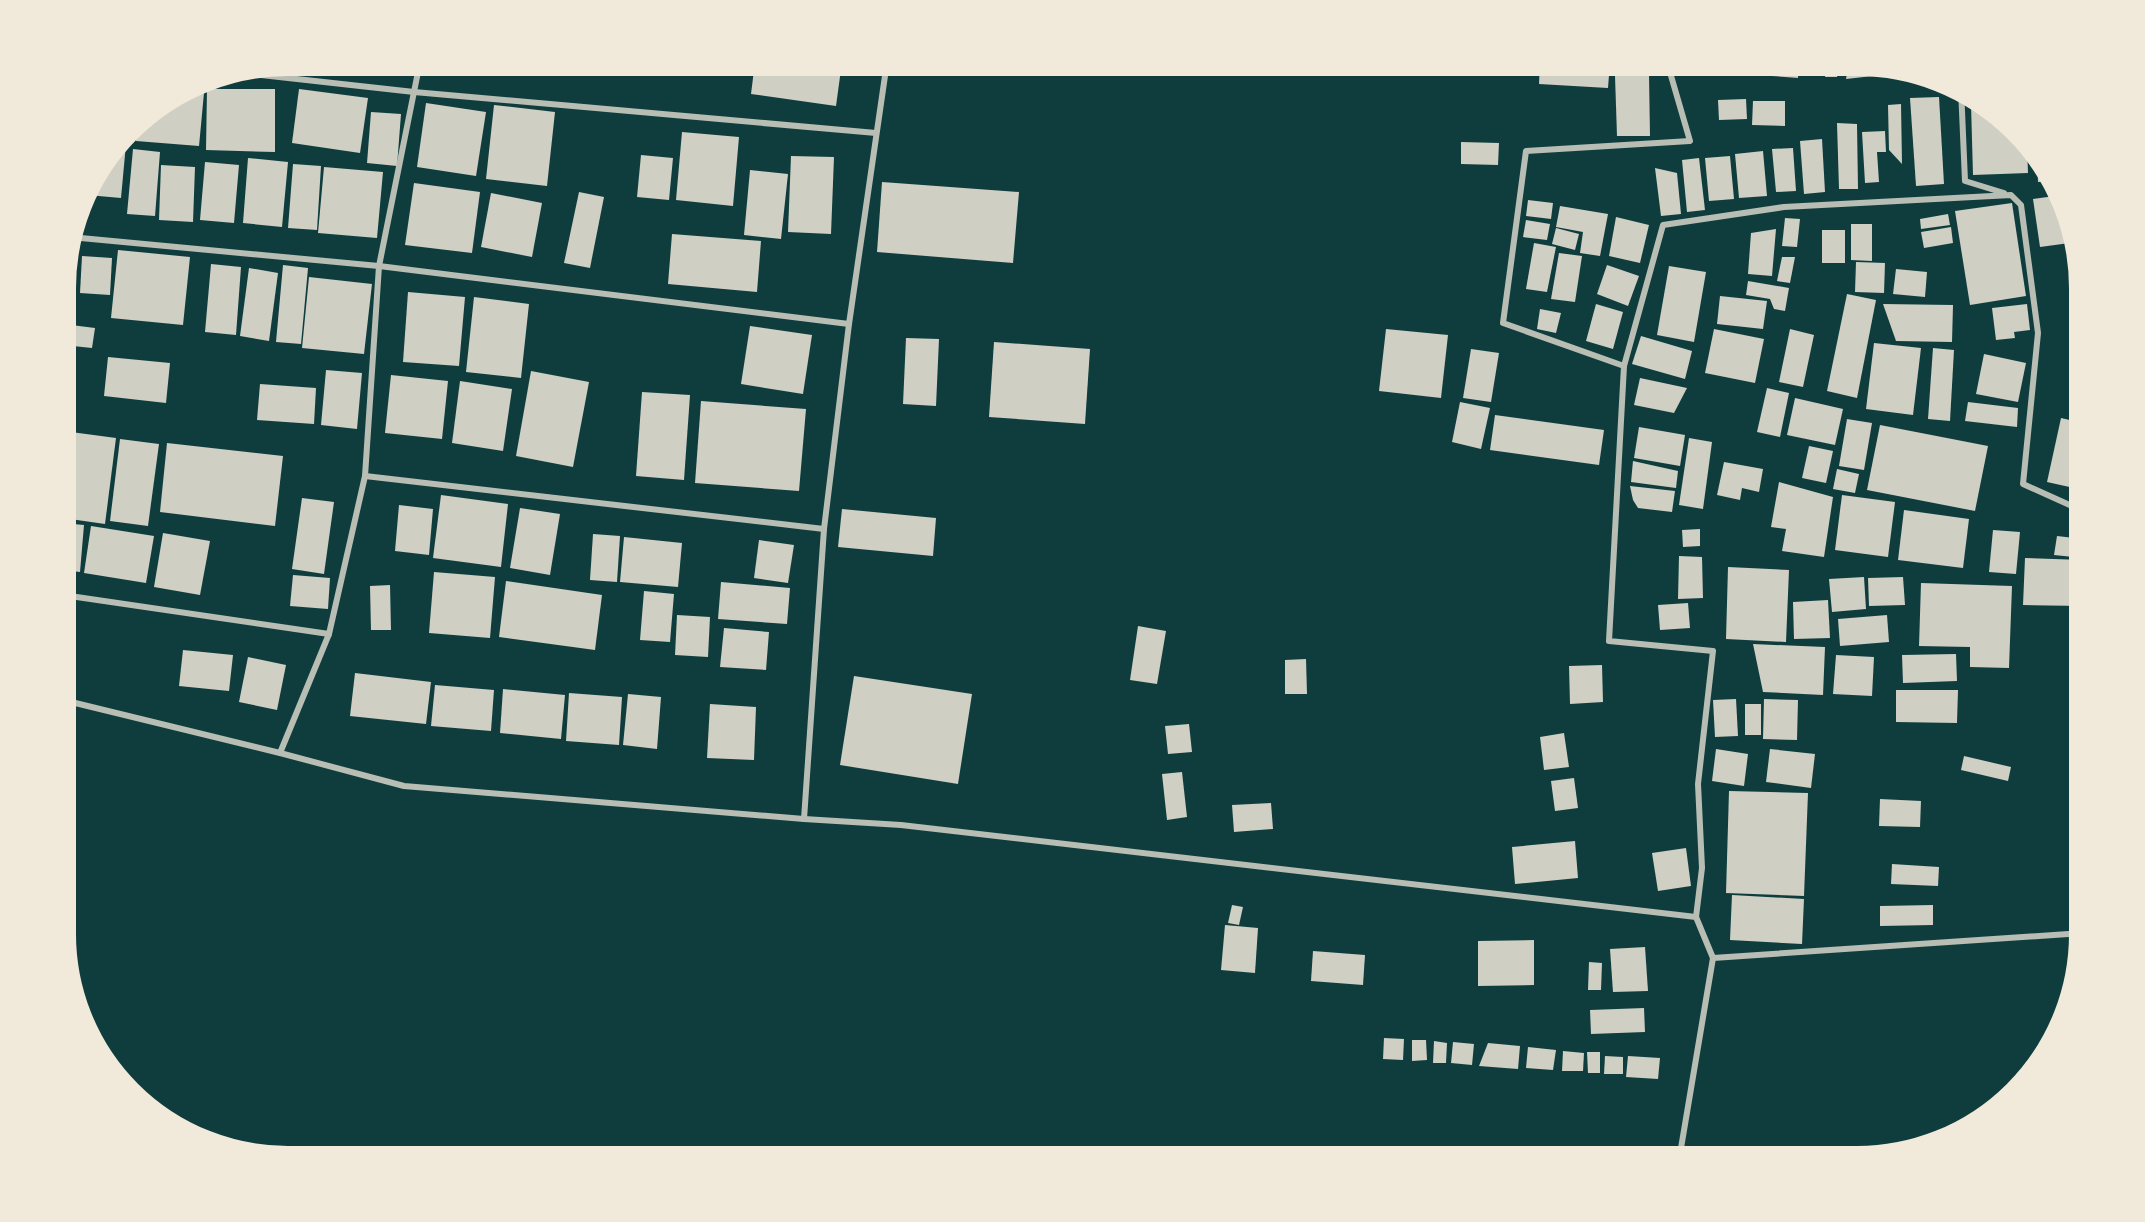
<svg xmlns="http://www.w3.org/2000/svg" width="2145" height="1222" font-family="'Golos Text',sans-serif">
<rect width="100%" height="100%" fill="#0f3d3e"/>
<!-- building -->
<g fill="#cfcfc3">
<path d="M518,62H599L598,72L517,64Z"/>
<path d="M755,62H842L836,106L751,94Z"/>
<path d="M1540,62H1610L1608,88L1539,84Z"/>
<path d="M1725,62H1759L1758,74L1725,72Z"/>
<path d="M1773,62L1799,63L1798,78L1772,76Z"/>
<path d="M1829,62H1841L1837,77H1825Z"/>
<path d="M1849,62L1875,64L1873,76L1846,79Z"/>
<path d="M1881,65L1901,67L1900,76L1880,73Z"/>
<path d="M1649,75L1650,136H1617L1615,76Z"/>
<path d="M207,89H275V152L206,150Z"/>
<path d="M299,89L368,98L360,153L292,143Z"/>
<path d="M181,91L204,93L199,146L136,141L138,118Z"/>
<path d="M1939,97L1944,184L1916,186L1910,98Z"/>
<path d="M1746,99L1747,119L1719,120L1718,100Z"/>
<path d="M1753,101H1785V126L1752,125Z"/>
<path d="M426,103L486,112L476,176L417,167Z"/>
<path d="M1983,103L2027,145L2028,173L1973,175L1971,104Z"/>
<path d="M1901,104L1902,164L1889,150L1888,105Z"/>
<path d="M494,105L555,112L547,186L486,179Z"/>
<path d="M371,112L401,114L397,166L367,163Z"/>
<path d="M1837,123L1857,124L1858,189H1839Z"/>
<path d="M1885,131L1886,152H1877L1879,182L1865,183L1862,132Z"/>
<path d="M682,132L739,137L733,206L676,200Z"/>
<path d="M127,133L121,198L87,195L88,184Z"/>
<path d="M1822,139L1825,192L1804,194L1800,141Z"/>
<path d="M1461,142L1499,143L1498,165L1461,164Z"/>
<path d="M1793,148L1796,191L1776,192L1772,149Z"/>
<path d="M133,149L160,152L155,216L127,214Z"/>
<path d="M1763,151L1767,196L1739,198L1735,154Z"/>
<path d="M2037,154L2046,162L2055,181L2038,182Z"/>
<path d="M641,155L673,158L669,200L637,197Z"/>
<path d="M791,156L834,157L831,234L788,232Z"/>
<path d="M1730,156L1734,199L1709,201L1705,158Z"/>
<path d="M248,158L288,162L282,227L243,223Z"/>
<path d="M1699,158L1705,210L1687,212L1682,160Z"/>
<path d="M205,162L239,165L234,223L200,220Z"/>
<path d="M293,164L321,166L317,230L288,228Z"/>
<path d="M161,165L195,167L193,222L159,220Z"/>
<path d="M324,167L383,172L377,238L318,233Z"/>
<path d="M1655,168L1677,173L1681,214L1661,216Z"/>
<path d="M750,170L788,174L781,239L744,235Z"/>
<path d="M882,182L1019,192L1013,263L877,252Z"/>
<path d="M414,183L480,192L472,253L405,245Z"/>
<path d="M579,192L604,197L590,268L564,263Z"/>
<path d="M491,193L542,203L532,257L481,247Z"/>
<path d="M2062,195L2071,215L2077,242L2040,247L2033,199Z"/>
<path d="M1528,200L1553,203L1551,219L1526,216Z"/>
<path d="M2012,203L2026,296L1970,305L1955,211Z"/>
<path d="M1560,206L1608,214L1600,256L1580,253L1583,232L1556,227Z"/>
<path d="M1948,214L1950,225L1921,229L1920,219Z"/>
<path d="M1616,217L1649,225L1640,263L1609,256Z"/>
<path d="M1785,218L1800,219L1797,247L1782,246Z"/>
<path d="M1526,220L1550,224L1547,240L1523,237Z"/>
<path d="M1851,224H1872V261L1851,260Z"/>
<path d="M1951,227L1953,243L1924,248L1921,232Z"/>
<path d="M1556,228L1579,234L1575,250L1552,244Z"/>
<path d="M1776,229L1772,276L1748,274L1751,233Z"/>
<rect x="1822" y="230" width="23" height="33"/>
<path d="M672,234L761,241L757,292L668,284Z"/>
<path d="M1534,243L1556,247L1547,292L1526,289Z"/>
<path d="M118,250L190,257L183,325L111,318Z"/>
<path d="M1559,253L1582,256L1575,302L1551,299Z"/>
<path d="M82,256L112,258L110,295L80,293Z"/>
<path d="M1782,257H1795L1790,283L1777,281Z"/>
<path d="M1856,262L1885,263L1884,293L1855,292Z"/>
<path d="M211,264L241,267L236,335L205,332Z"/>
<path d="M283,265L308,268L301,344L276,342Z"/>
<path d="M1607,265L1639,276L1628,306L1597,294Z"/>
<path d="M1669,266L1706,272L1694,342L1657,335Z"/>
<path d="M249,268L278,273L269,341L240,336Z"/>
<path d="M1896,269L1927,272L1925,297L1893,294Z"/>
<path d="M309,277L372,284L364,354L302,348Z"/>
<path d="M1748,281L1789,288L1785,311L1774,309L1770,299L1746,295Z"/>
<path d="M408,292L465,297L459,366L403,362Z"/>
<path d="M1847,294L1876,300L1857,398L1827,391Z"/>
<path d="M1720,296L1767,301L1763,329L1717,324Z"/>
<path d="M474,297L529,304L521,378L466,372Z"/>
<path d="M1596,304L1623,312L1613,349L1586,341Z"/>
<path d="M1883,304L1953,305L1952,342L1896,341Z"/>
<path d="M2027,304L2030,330L2014,332L2015,338L1996,340L1992,308Z"/>
<path d="M1540,309L1561,313L1556,333L1537,329Z"/>
<path d="M63,324L95,328L92,348L63,345Z"/>
<path d="M750,326L812,335L803,394L741,384Z"/>
<path d="M1386,329L1448,335L1441,398L1379,391Z"/>
<path d="M1714,329L1764,339L1755,383L1705,373Z"/>
<path d="M1790,329L1814,335L1803,387L1779,382Z"/>
<path d="M1641,336L1692,351L1685,379L1632,364Z"/>
<path d="M906,338L939,339L936,406L903,404Z"/>
<path d="M994,342L1090,349L1085,424L989,417Z"/>
<path d="M1874,343L1921,348L1913,415L1866,409Z"/>
<path d="M1933,348L1954,350L1950,421L1928,419Z"/>
<path d="M1471,349L1499,353L1491,402L1463,398Z"/>
<path d="M1984,354L2026,363L2018,402L1976,394Z"/>
<path d="M108,357L170,363L166,403L104,396Z"/>
<path d="M326,370L362,373L357,429L321,425Z"/>
<path d="M531,371L589,382L573,467L516,456Z"/>
<path d="M391,375L448,381L442,439L385,433Z"/>
<path d="M1640,378L1687,388L1674,413L1634,405Z"/>
<path d="M460,381L512,389L503,451L452,443Z"/>
<path d="M260,384L316,388L314,424L257,420Z"/>
<path d="M1767,388L1789,393L1780,437L1757,432Z"/>
<path d="M642,392L690,395L684,480L636,476Z"/>
<path d="M1795,398L1843,409L1835,445L1787,435Z"/>
<path d="M701,401L806,409L799,491L695,483Z"/>
<path d="M1460,402L1490,408L1481,449L1452,442Z"/>
<path d="M1968,402L2018,408L2017,427L1965,421Z"/>
<path d="M1495,415L1604,430L1599,465L1490,450Z"/>
<path d="M2061,418L2083,423V490L2047,482Z"/>
<path d="M1847,419L1872,423L1864,470L1839,466Z"/>
<path d="M1880,425L1988,446L1975,511L1867,490Z"/>
<path d="M1639,427L1685,435L1680,466L1634,458Z"/>
<path d="M71,432L116,438L105,524L63,518V486Z"/>
<path d="M1689,438L1712,442L1703,509L1679,505Z"/>
<path d="M120,439L159,444L148,526L110,521Z"/>
<path d="M167,443L283,456L275,526L160,512Z"/>
<path d="M1809,446L1833,451L1826,483L1802,478Z"/>
<path d="M1633,461L1678,471L1676,488L1631,482Z"/>
<path d="M1724,462L1763,469L1759,492L1742,488L1740,500L1717,495Z"/>
<path d="M1837,469L1859,474L1855,493L1833,489Z"/>
<path d="M1779,482L1833,497L1824,557L1782,551L1786,529L1771,527Z"/>
<path d="M1630,486L1675,491L1672,512L1638,508L1633,500Z"/>
<path d="M441,495L508,504L501,567L433,558Z"/>
<path d="M1842,495L1895,502L1888,557L1835,550Z"/>
<path d="M302,498L334,502L324,574L292,569Z"/>
<path d="M399,505L433,509L429,555L395,551Z"/>
<path d="M520,508L560,514L550,575L510,568Z"/>
<path d="M842,509L936,518L933,556L838,547Z"/>
<path d="M1904,510L1969,519L1963,568L1898,560Z"/>
<path d="M63,523L84,525L80,572L63,570Z"/>
<path d="M91,526L154,536L146,583L84,573Z"/>
<path d="M1700,529V546L1683,547L1682,530Z"/>
<path d="M1993,530L2020,532L2016,574L1989,572Z"/>
<path d="M163,533L210,541L200,595L154,587Z"/>
<path d="M593,534L620,536L617,582L590,580Z"/>
<path d="M2057,536L2083,539V558L2054,555Z"/>
<path d="M624,537L682,543L678,587L620,582Z"/>
<path d="M759,540L794,545L788,583L754,578Z"/>
<path d="M1679,556L1702,557L1703,598L1678,599Z"/>
<path d="M2025,558L2083,560V606L2023,605Z"/>
<path d="M1728,567L1789,570L1786,642L1726,639Z"/>
<path d="M434,572L495,577L490,638L429,633Z"/>
<path d="M293,575L330,578L328,609L290,606Z"/>
<path d="M1864,577L1866,609L1832,612L1829,579Z"/>
<path d="M1903,577L1905,605L1869,606L1868,578Z"/>
<path d="M506,581L602,595L595,650L499,637Z"/>
<path d="M721,582L790,588L787,624L718,619Z"/>
<path d="M1921,583L2012,586L2009,668L1970,667V647L1919,646Z"/>
<path d="M390,585L391,630H371L370,586Z"/>
<path d="M644,591L674,594L670,642L640,640Z"/>
<path d="M1828,600L1830,638L1794,639L1793,602Z"/>
<path d="M1688,603L1690,628L1660,630L1658,605Z"/>
<path d="M677,615L710,617L708,657L675,655Z"/>
<path d="M1887,615L1889,642L1840,646L1838,619Z"/>
<path d="M1138,626L1166,631L1157,684L1130,680Z"/>
<path d="M724,628L769,632L766,670L720,667Z"/>
<path d="M1753,644L1825,647L1823,695L1763,692Z"/>
<path d="M183,650L233,655L229,691L179,686Z"/>
<path d="M1956,654L1957,681L1903,683L1902,655Z"/>
<path d="M1836,655L1874,657L1872,696L1833,694Z"/>
<path d="M248,657L286,665L277,710L239,702Z"/>
<path d="M1306,659L1307,694H1285V660Z"/>
<path d="M1602,665L1603,702L1570,704L1569,666Z"/>
<path d="M355,673L431,682L426,724L350,716Z"/>
<path d="M854,676L972,694L958,784L840,765Z"/>
<path d="M435,685L494,690L491,731L431,726Z"/>
<path d="M503,689L565,695L561,739L500,733Z"/>
<path d="M1896,690H1958L1957,723L1896,722Z"/>
<path d="M569,693L622,697L619,745L566,741Z"/>
<path d="M628,694L661,697L657,749L623,745Z"/>
<path d="M1736,699L1738,736L1715,737L1713,700Z"/>
<path d="M1764,699L1798,700L1797,740L1763,739Z"/>
<path d="M710,704L756,707L754,760L707,758Z"/>
<rect x="1745" y="704" width="16" height="31"/>
<path d="M1189,724L1192,752L1168,754L1165,726Z"/>
<path d="M1564,733L1569,767L1544,770L1540,737Z"/>
<path d="M1716,749L1748,754L1744,786L1712,781Z"/>
<path d="M1770,749L1815,754L1811,788L1766,782Z"/>
<path d="M1964,756L2011,767L2008,781L1961,770Z"/>
<path d="M1182,772L1187,817L1167,820L1162,774Z"/>
<path d="M1574,778L1578,808L1555,811L1551,781Z"/>
<path d="M1729,791L1808,793L1804,896L1726,893Z"/>
<path d="M1880,799L1921,801L1920,827L1879,826Z"/>
<path d="M1271,803L1273,829L1234,832L1232,805Z"/>
<path d="M1575,841L1578,878L1515,884L1512,847Z"/>
<path d="M1686,848L1691,886L1658,891L1652,853Z"/>
<path d="M1892,864L1939,867L1938,886L1891,884Z"/>
<path d="M1732,895L1804,899L1802,944L1730,940Z"/>
<path d="M1232,905L1243,907L1239,925L1228,923Z"/>
<path d="M1933,905V925L1880,926V906Z"/>
<path d="M1225,925L1258,928L1255,973L1221,970Z"/>
<path d="M1534,940V985L1478,986V941Z"/>
<path d="M1645,947L1648,991L1613,992L1610,949Z"/>
<path d="M1313,951L1365,955L1363,985L1311,981Z"/>
<path d="M1589,962L1602,963L1601,990H1588Z"/>
<path d="M1644,1008L1645,1032L1591,1034L1590,1010Z"/>
<path d="M1384,1038L1404,1039L1403,1060L1383,1059Z"/>
<path d="M1412,1040H1426L1427,1060L1412,1061Z"/>
<path d="M1434,1041L1447,1043L1446,1063H1433Z"/>
<path d="M1453,1042L1474,1044L1472,1065L1451,1063Z"/>
<path d="M1488,1043L1520,1046L1518,1069L1479,1066Z"/>
<path d="M1528,1047L1556,1050L1553,1070L1526,1068Z"/>
<path d="M1563,1051L1584,1053L1583,1071H1562Z"/>
<path d="M1587,1052H1600V1073H1588Z"/>
<path d="M1605,1056L1623,1057V1074H1604Z"/>
<path d="M1628,1056L1660,1058L1658,1079L1626,1077Z"/>
</g>
<g fill="none" stroke-linecap="round" stroke-linejoin="round">
<!-- minor -->
<g stroke="#b8beb3" stroke-width="6">
<path d="M1667,62L1690,141L1526,151L1503,323L1624,366L1609,641L1713,651L1698,784L1702,868L1696,917"/>
<path d="M233,72L414,92L876,133"/>
<path d="M1961,88L1965,181L2004,193"/>
<path d="M70,237L379,266L849,324"/>
<path d="M1624,366L1663,225L1784,207L2011,195L2021,205L2038,333L2023,484L2083,511"/>
<path d="M365,476L824,529"/>
<path d="M63,595L329,634"/>
<path d="M63,700L280,753L404,786L804,819L901,825L1696,917L1713,958L2083,933"/>
<path d="M280,753L329,634L365,476L379,266L420,62"/>
<path d="M804,819L824,529L849,324L887,62"/>
<path d="M1679,1160L1713,958"/>
</g>
</g>
<!-- crop -->
<path d="M0 0H2145V1222H0ZM288 72H1857A216 216 0 0 1 2073 288V934A216 216 0 0 1 1857 1150H288A216 216 0 0 1 72 934V288A216 216 0 0 1 288 72Z" fill="#f1e9da" fill-rule="evenodd"/>
<path fill="none" stroke="#f1e9da" stroke-width="8" d="M288 72H1857A216 216 0 0 1 2073 288V934A216 216 0 0 1 1857 1150H288A216 216 0 0 1 72 934V288A216 216 0 0 1 288 72Z"/>
</svg>
